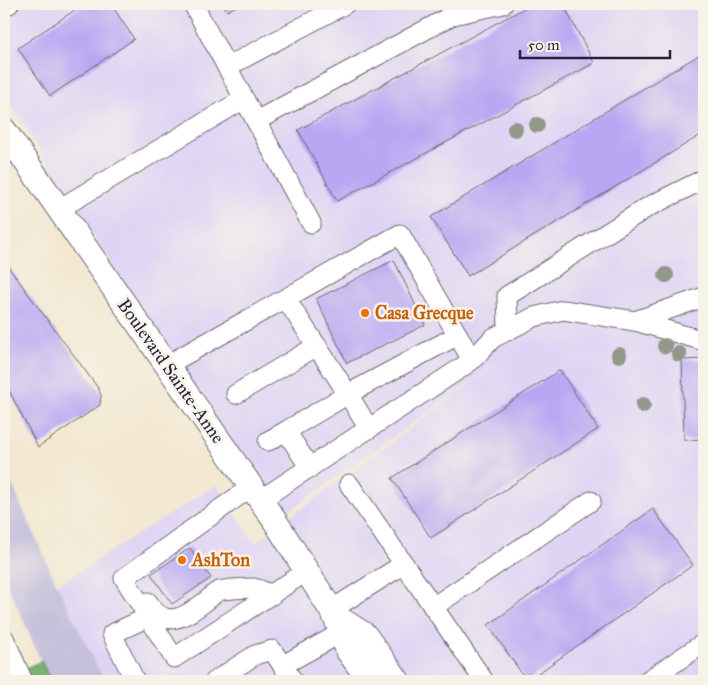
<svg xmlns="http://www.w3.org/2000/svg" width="708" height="685" font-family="'IM FELL Great Primer',serif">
<rect width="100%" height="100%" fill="#f7f3e8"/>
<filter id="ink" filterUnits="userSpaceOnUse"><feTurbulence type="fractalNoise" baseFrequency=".02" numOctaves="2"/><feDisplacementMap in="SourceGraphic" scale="10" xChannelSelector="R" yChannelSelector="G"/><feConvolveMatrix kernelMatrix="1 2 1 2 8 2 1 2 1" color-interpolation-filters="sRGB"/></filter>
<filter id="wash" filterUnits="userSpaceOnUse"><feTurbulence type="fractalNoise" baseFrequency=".0096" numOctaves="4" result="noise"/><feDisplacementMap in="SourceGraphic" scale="20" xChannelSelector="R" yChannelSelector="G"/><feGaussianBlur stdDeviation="1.12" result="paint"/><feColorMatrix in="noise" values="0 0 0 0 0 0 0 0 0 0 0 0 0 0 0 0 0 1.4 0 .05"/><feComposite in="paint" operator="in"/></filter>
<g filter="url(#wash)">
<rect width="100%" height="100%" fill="#f3e8d1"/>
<!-- built -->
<path fill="#e0d4f4" d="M26,4H704V681H104L57,585L216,485L255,543L522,346L275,521L238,468L4,93V16Z"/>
<!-- industrial -->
<path fill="#c4c0db" d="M4,467L57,585L104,681H51L41,661L4,577Z"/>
<!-- forest -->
<path fill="#79b473" stroke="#4e6b57" d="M41,661L51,681H4V678Z"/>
<g id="blocks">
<!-- building -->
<g fill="#b8a7f3">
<path d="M84,4H111L134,39L50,96L18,48Z"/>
<path d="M223,4H240L227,11Z"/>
<path d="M532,4H563L594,63L337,201L298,130Z"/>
<path d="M704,52V133L468,276L431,217Z"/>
<path d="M394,260L425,325L347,363L316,299Z"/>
<path d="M4,261L98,388L101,395L100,405L38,447L4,381Z"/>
<path d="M704,359V439L684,440L682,360Z"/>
<path d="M560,370L598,429L431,538L392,478Z"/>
<path d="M653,509L693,565L527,681L488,625Z"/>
<path d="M190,548L211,578L172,604L151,574Z"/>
</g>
</g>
</g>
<g filter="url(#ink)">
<use href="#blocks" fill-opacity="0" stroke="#6b6770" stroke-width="1"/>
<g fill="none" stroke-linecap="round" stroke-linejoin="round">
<!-- minor casing -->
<g stroke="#6b6770" stroke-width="21">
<g id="minor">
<path d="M193,4L311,223"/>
<path d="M4,6L9,4"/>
<path d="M453,15L503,4"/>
<path d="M227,67L345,4"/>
<path d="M256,121L453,15L448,4"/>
<path d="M59,209L244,99"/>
<path d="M286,299L348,394L369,429"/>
<path d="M635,321L704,297"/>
<path d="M508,330L507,296L648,207L704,179"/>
<path d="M167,365L400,234L472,360"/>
<path d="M236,394L317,346"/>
<path d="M268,441L286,431"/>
<path d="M310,468L286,431L348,394L458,335"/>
<path d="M349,484L484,681"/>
<path d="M251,487L124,578L174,658L307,571"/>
<path d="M260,500L461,368L472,360L493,338L534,317L563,310L635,321L704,341"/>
<path d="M148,602C165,631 185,617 206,601C210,598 214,593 219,591C225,589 247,588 254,588C260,589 267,593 272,595"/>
<path d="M433,607L591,501"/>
<path d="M331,610L404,564"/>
<path d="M4,638L23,681"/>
<path d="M283,665L341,633"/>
<path d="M135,681L112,634L148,617"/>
<path d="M215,681L255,655L272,650L293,681"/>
<path d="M647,681L704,643"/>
</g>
</g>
<!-- major casing -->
<g stroke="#6b6770" stroke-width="26">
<g id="major">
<path d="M4,130L275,521L335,616L348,651L370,681"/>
<path d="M335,616L365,635L398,681"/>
</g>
</g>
<!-- minor -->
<use href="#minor" stroke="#fff" stroke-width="19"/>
<!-- major -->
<use href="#major" stroke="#fff" stroke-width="24"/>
</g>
<!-- trees -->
<g fill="#93988b">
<circle cx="537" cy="125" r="8"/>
<circle cx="515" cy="129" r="8"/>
<circle cx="666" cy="275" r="8"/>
<circle cx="665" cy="346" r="8"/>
<circle cx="679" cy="354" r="8"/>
<circle cx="619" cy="355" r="8"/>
<circle cx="643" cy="405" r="8"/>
</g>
</g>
<!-- markers -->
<g fill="#e8710a" stroke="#f7f3e8" stroke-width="2">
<circle cx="365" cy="313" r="5"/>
<circle cx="182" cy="560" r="5"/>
</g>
<g text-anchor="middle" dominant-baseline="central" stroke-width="5" stroke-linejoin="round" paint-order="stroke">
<!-- food labels -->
<g font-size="18" font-weight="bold" fill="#c56008" stroke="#f7f3e8" text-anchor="start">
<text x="375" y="313">Casa Grecque</text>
<text x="192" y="560">AshTon</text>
</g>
<!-- street labels -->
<g font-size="18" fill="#22223b" stroke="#f7f3e8">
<text transform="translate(171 371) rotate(55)">Boulevard Sainte-Anne</text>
</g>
</g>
<!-- margin -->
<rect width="708" height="685" fill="none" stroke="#f7f3e8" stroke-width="20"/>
<!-- scale -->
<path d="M520 50v8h150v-8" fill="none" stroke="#22223b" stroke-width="2.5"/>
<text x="528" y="50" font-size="15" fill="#22223b" stroke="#f7f3e8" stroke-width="4" paint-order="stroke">50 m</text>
</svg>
